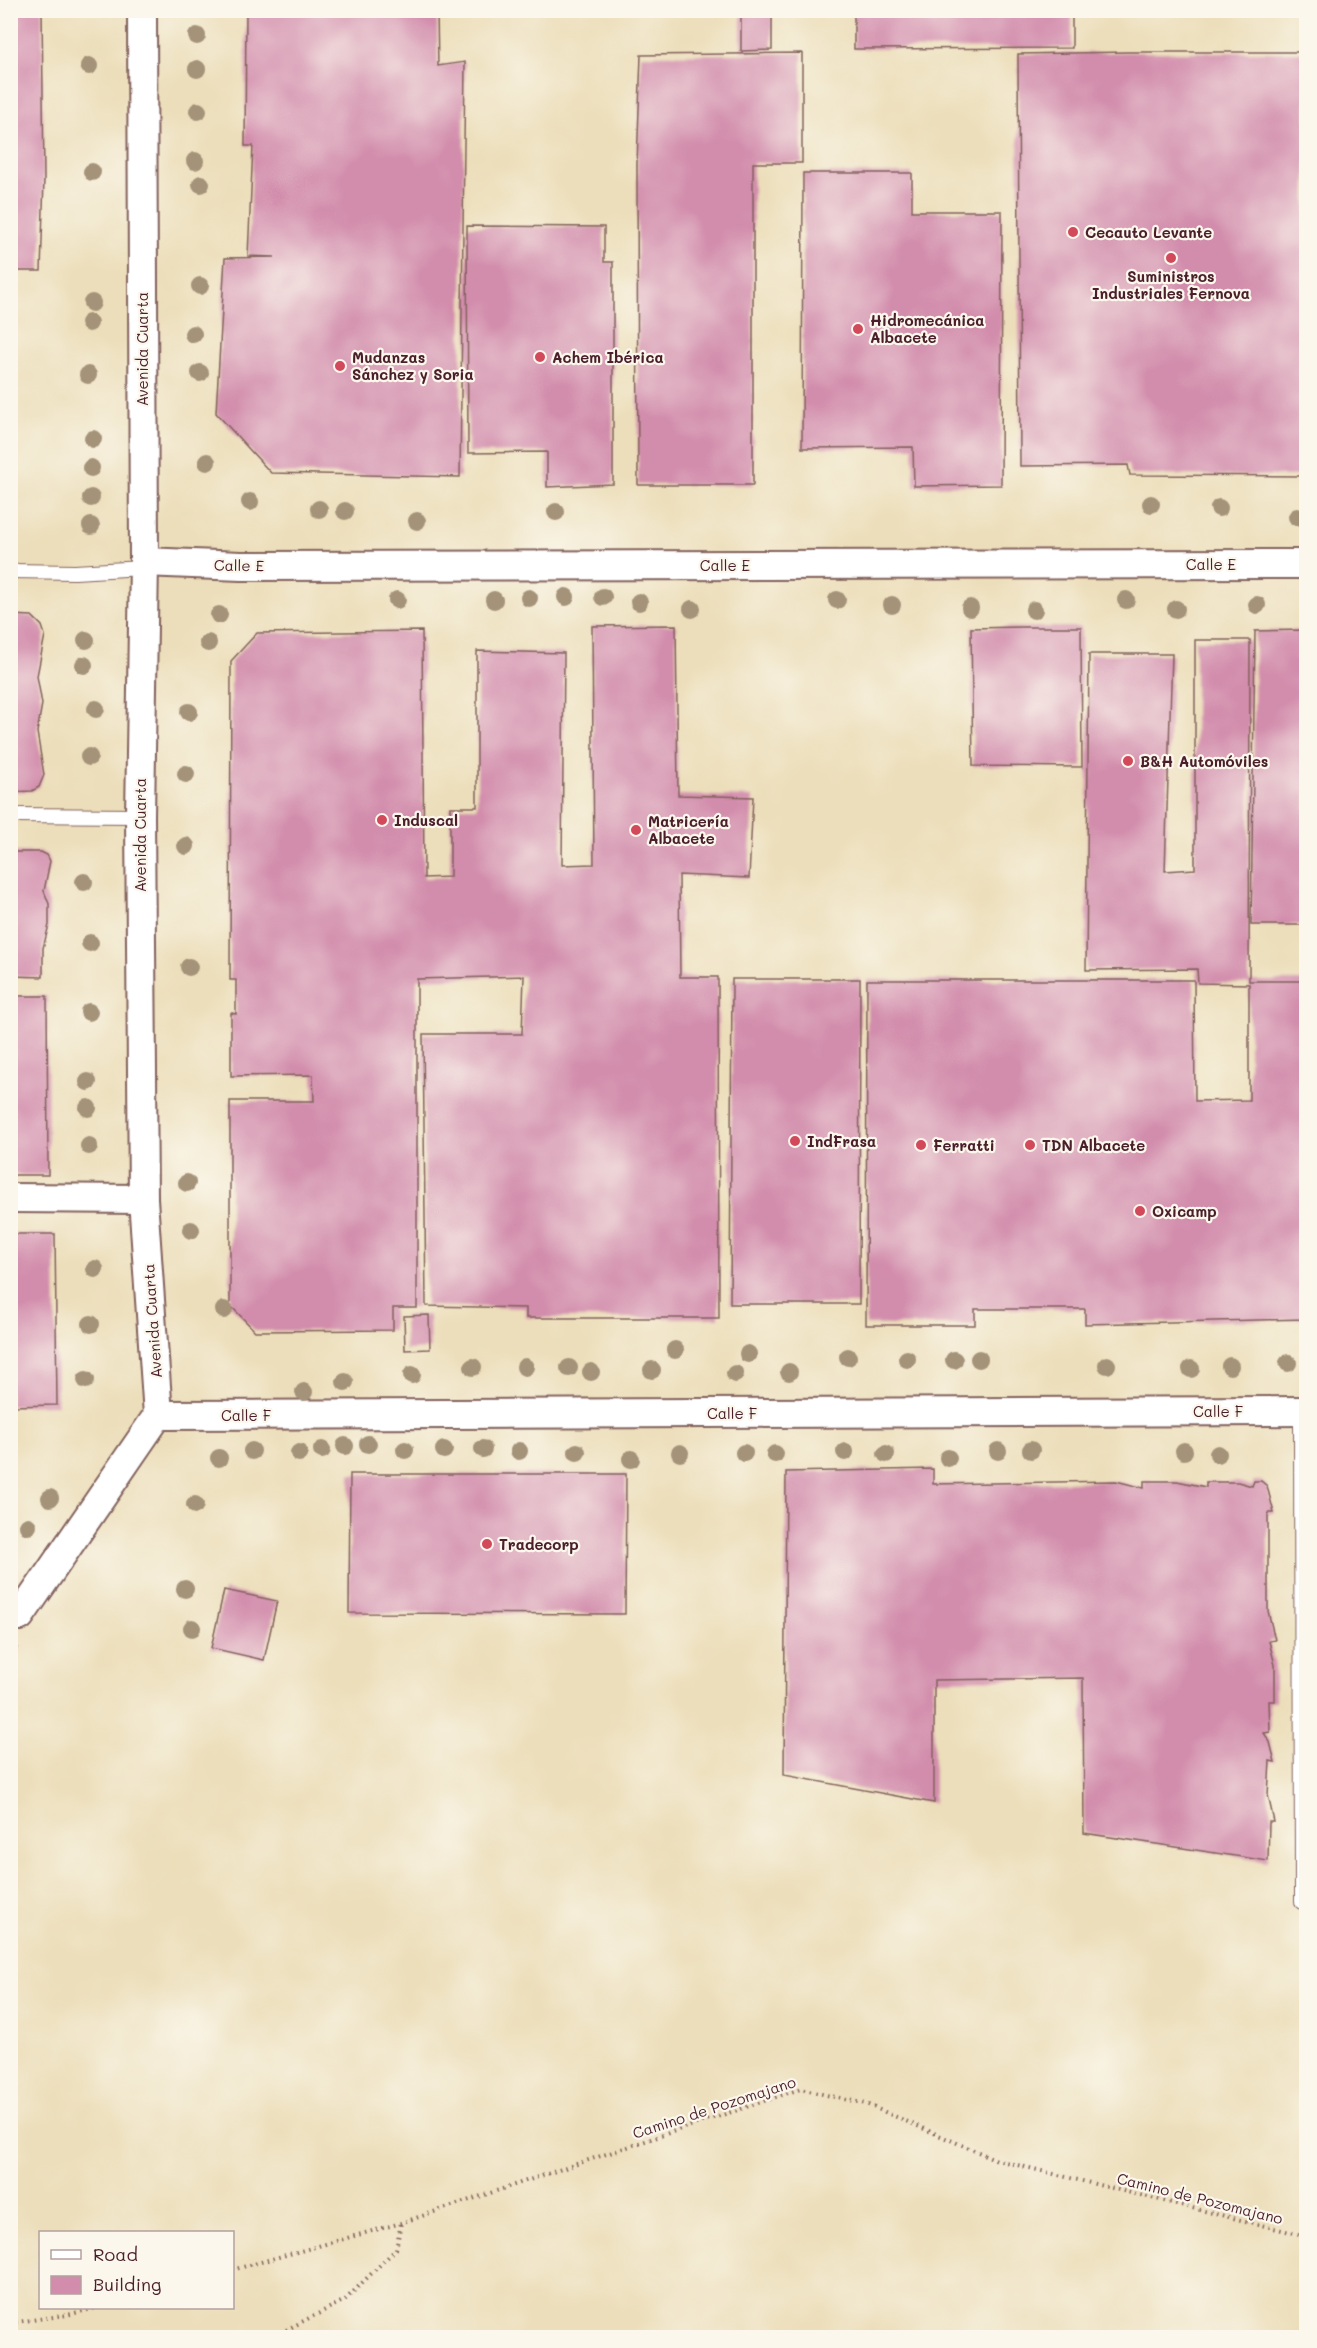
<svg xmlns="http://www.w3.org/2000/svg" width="1317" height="2348" font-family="Mali,sans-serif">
<rect width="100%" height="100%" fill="#fbf7ec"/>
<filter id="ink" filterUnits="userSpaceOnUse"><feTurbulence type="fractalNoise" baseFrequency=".0167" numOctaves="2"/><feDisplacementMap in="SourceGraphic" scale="12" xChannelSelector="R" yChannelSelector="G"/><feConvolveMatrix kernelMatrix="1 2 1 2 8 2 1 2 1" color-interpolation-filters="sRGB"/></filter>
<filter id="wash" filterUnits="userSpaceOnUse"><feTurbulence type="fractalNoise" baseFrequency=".008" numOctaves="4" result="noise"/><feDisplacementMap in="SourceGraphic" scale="24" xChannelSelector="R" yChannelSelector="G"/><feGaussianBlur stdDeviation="1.35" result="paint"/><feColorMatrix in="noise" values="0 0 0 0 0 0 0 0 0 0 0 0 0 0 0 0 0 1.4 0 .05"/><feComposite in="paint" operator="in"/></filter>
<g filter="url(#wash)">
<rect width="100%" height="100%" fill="#ecdeba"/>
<g id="blocks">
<!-- building -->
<g fill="#d28cac">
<path d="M10,10H42L44,179L41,271H10Z"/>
<path d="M246,10H437L438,66L465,62L460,477L271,473L216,413L225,258L275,257L248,256L253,146H245Z"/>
<path d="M741,10H772V50L741,51Z"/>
<path d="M854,10L1072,12V48L854,49Z"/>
<path d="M1127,52H1306V476L1130,475L1128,465L1020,466L1018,54Z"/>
<path d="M802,53V163H753V485H638L637,164L641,55Z"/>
<path d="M803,173H912V211H1002L1001,485L914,486L913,447L802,448Z"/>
<path d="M467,226L604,227V262H613V484L547,487V452L468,453Z"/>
<path d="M10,615L32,616L42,626L45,635L37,676L42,704L37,732L44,775L39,787L32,791L10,792Z"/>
<path d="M676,625L678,795L753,797L749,878L679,875L680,977H718L719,1318H526V1308L426,1306L423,1034H522L524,976L417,979V1308H393V1330L255,1331L230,1305V1101H314L313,1075L231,1076V1013L236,1014V980H230L231,661L257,633L422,631L424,878L450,877V807H477V651L564,653L562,865L594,864L592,626Z"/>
<path d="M1022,627H1081L1082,767L973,766L971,628Z"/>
<path d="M1306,630V925H1251L1255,631Z"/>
<path d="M1195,640H1250L1249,981H1306V1319L1085,1324V1309H975V1325H866L867,980H1194L1195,1101L1249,1100V984L1198,983L1197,969L1086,970L1089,654H1172L1165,871L1195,869Z"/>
<path d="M10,852H41L47,855L50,861L44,891L49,904V925L43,948V977L10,976Z"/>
<path d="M732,979H860L859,1304H730Z"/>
<path d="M10,996H47L48,1175H10Z"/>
<path d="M10,1234H55L57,1405L10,1406Z"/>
<path d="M429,1315L430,1349L405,1350L404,1316Z"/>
<path d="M933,1469V1484L1116,1481L1144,1488V1481H1177L1206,1487V1482H1238L1252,1486L1254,1481H1261L1267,1486L1274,1513H1268V1611L1275,1640L1269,1641L1275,1665V1701H1269L1270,1732L1264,1733L1270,1742L1275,1762L1270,1761L1268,1795L1274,1822H1269L1268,1861L1084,1833L1083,1678L934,1680V1803L784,1775L786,1472Z"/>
<path d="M350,1474H626L625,1614L349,1613Z"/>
<path d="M224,1590L277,1601L264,1660L211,1648Z"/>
</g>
</g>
</g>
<g filter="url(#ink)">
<use href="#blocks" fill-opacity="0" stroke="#83625d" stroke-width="1.5"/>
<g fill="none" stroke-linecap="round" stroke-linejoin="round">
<!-- service casing -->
<g stroke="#83625d" stroke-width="16">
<g id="service">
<path d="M10,571L75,572L142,568"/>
<path d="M10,815L140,816"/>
<path d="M1301,1411L1302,1902L1306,1903"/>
</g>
</g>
<!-- minor casing -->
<g stroke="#83625d" stroke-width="32">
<g id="minor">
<path d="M144,562L241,566L1306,564"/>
<path d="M10,1198L143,1199"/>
<path d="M158,1415L1306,1411"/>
<path d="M20,1616L158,1415L143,1199L140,816L144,562L142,10"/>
</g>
</g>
<!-- path -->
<g stroke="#83625d" stroke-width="4" stroke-dasharray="1.5 4.5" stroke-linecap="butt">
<path d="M10,1684L16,1647"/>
<path d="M232,2270L401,2223L800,2089L866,2104L997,2160L1306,2236"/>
<path d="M10,2323L67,2315L96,2308"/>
<path d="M270,2338L345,2300L396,2249L401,2223"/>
</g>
<!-- service -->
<use href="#service" stroke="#fff" stroke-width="14"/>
<!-- minor -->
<use href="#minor" stroke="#fff" stroke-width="28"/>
</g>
<!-- trees -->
<g fill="#a49279">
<circle cx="197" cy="36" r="9"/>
<circle cx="89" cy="66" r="9"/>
<circle cx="197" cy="69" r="9"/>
<circle cx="198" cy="111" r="9"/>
<circle cx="195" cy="161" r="9"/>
<circle cx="92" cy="172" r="9"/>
<circle cx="201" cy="184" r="9"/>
<circle cx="200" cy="286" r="9"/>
<circle cx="92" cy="303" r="9"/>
<circle cx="89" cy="323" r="9"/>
<circle cx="193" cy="334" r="9"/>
<circle cx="200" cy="373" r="9"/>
<circle cx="88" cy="375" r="9"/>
<circle cx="93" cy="439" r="9"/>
<circle cx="207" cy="462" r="9"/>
<circle cx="91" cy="468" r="9"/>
<circle cx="91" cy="498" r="9"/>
<circle cx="250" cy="502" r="9"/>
<circle cx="1151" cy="504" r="9"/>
<circle cx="1219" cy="508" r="9"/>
<circle cx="319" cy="509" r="9"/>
<circle cx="345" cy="511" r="9"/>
<circle cx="556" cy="512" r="9"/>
<circle cx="1297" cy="517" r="9"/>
<circle cx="417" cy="521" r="9"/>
<circle cx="91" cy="526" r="9"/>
<circle cx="566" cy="597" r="9"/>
<circle cx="603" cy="597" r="9"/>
<circle cx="529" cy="598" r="9"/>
<circle cx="397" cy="600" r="9"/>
<circle cx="494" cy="600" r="9"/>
<circle cx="837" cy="600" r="9"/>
<circle cx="1126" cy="600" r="9"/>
<circle cx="639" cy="602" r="9"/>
<circle cx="892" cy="605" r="9"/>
<circle cx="1257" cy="605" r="9"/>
<circle cx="970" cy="608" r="9"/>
<circle cx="692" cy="609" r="9"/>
<circle cx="1176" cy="609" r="9"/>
<circle cx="1034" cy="610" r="9"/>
<circle cx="219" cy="615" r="9"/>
<circle cx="86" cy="640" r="9"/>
<circle cx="208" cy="643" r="9"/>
<circle cx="84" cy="665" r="9"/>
<circle cx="96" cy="709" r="9"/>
<circle cx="189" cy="712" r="9"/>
<circle cx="89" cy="757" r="9"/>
<circle cx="186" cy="774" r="9"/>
<circle cx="186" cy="846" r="9"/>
<circle cx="84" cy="882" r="9"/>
<circle cx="90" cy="943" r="9"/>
<circle cx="189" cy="967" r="9"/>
<circle cx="89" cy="1012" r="9"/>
<circle cx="88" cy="1082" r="9"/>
<circle cx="88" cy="1108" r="9"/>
<circle cx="89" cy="1146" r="9"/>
<circle cx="187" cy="1183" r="9"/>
<circle cx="191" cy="1230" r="9"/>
<circle cx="95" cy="1269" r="9"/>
<circle cx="224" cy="1310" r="9"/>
<circle cx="91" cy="1324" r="9"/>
<circle cx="675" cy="1350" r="9"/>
<circle cx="748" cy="1354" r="9"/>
<circle cx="848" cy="1357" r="9"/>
<circle cx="907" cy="1359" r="9"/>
<circle cx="979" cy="1359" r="9"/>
<circle cx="954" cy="1360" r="9"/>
<circle cx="1288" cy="1363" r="9"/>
<circle cx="1107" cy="1365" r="9"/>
<circle cx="1230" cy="1366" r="9"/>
<circle cx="473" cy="1367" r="9"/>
<circle cx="525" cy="1367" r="9"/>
<circle cx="569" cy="1368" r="9"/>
<circle cx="1191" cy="1369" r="9"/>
<circle cx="652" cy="1370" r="9"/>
<circle cx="591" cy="1372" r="9"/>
<circle cx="789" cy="1372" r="9"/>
<circle cx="735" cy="1374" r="9"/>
<circle cx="412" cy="1375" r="9"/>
<circle cx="86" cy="1380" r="9"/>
<circle cx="345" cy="1382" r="9"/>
<circle cx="304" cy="1392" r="9"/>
<circle cx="368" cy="1444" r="9"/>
<circle cx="345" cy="1446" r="9"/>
<circle cx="483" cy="1449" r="9"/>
<circle cx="322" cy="1450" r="9"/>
<circle cx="405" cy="1450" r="9"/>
<circle cx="444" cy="1450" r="9"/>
<circle cx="1031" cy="1450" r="9"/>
<circle cx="252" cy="1451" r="9"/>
<circle cx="519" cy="1451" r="9"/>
<circle cx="998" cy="1451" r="9"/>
<circle cx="1184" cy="1451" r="9"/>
<circle cx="577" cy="1452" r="9"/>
<circle cx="845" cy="1452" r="9"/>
<circle cx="299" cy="1453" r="9"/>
<circle cx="680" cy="1453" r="9"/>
<circle cx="744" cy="1453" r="9"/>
<circle cx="775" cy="1454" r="9"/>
<circle cx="886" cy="1454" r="9"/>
<circle cx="1218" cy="1454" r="9"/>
<circle cx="219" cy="1458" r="9"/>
<circle cx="948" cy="1458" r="9"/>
<circle cx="631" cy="1459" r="9"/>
<circle cx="50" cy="1498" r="9"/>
<circle cx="195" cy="1505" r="9"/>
<circle cx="28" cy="1526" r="9"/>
<circle cx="185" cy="1589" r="9"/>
<circle cx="192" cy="1628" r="9"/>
</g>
</g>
<!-- markers -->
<g fill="#d1495b" stroke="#fbf7ec" stroke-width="2">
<circle cx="1073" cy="232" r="6"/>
<circle cx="1171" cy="258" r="6"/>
<circle cx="858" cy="329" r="6"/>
<circle cx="540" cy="357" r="6"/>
<circle cx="340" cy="366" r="6"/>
<circle cx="1128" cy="761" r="6"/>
<circle cx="382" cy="820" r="6"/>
<circle cx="636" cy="830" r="6"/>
<circle cx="795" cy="1141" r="6"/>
<circle cx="921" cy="1145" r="6"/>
<circle cx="1030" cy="1145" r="6"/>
<circle cx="1140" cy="1211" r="6"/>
<circle cx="487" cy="1544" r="6"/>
</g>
<g text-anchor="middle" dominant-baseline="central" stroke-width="4.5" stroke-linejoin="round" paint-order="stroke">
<!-- poi labels -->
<g font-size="15" font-weight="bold" fill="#4a1f2b" stroke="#fbf7ec" text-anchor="start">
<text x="1085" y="232">Cecauto Levante</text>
<text x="1171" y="276" text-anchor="middle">Suministros<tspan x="1171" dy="17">Industriales Fernova</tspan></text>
<text x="870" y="320">Hidromecánica<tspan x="870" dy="17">Albacete</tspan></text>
<text x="352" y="357">Mudanzas<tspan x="352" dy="17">Sánchez y Soria</tspan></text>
<text x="552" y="357">Achem Ibérica</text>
<text x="1140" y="761">B&amp;H Automóviles</text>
<text x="394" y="820">Induscal</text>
<text x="648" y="821">Matricería<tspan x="648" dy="17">Albacete</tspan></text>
<text x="807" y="1141">IndFrasa</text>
<text x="933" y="1145">Ferratti</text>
<text x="1042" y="1145">TDN Albacete</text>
<text x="1152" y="1211">Oxicamp</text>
<text x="499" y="1544">Tradecorp</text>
</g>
<!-- street labels -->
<g font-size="15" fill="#4a1f2b" stroke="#fbf7ec">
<text transform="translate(142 349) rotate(-90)">Avenida Cuarta</text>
<text x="1211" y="564">Calle E</text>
<text transform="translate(239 565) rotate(1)">Calle E</text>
<text x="725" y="565">Calle E</text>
<text transform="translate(140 835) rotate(-90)">Avenida Cuarta</text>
<text transform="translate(152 1321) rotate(-94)">Avenida Cuarta</text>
<text x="1218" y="1411">Calle F</text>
<text x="732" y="1413">Calle F</text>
<text x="246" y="1415">Calle F</text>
<text transform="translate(714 2107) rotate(-18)">Camino de Pozomajano</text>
<text transform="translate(1200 2198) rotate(14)">Camino de Pozomajano</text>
</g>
</g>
<!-- margin -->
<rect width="1317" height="2348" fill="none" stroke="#fbf7ec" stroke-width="36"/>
<!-- legend -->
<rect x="39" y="2231" width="195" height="78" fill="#fbf7ec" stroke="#b4a19f" stroke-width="1.5"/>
<rect x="51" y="2250" width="30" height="9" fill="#ffffff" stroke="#b4a19f" stroke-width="1.5"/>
<text x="93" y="2261" font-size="18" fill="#4a1f2b">Road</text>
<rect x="51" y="2276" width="30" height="18" fill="#d28cac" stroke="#b4a19f" stroke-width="1.5"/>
<text x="93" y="2291" font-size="18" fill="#4a1f2b">Building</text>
</svg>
